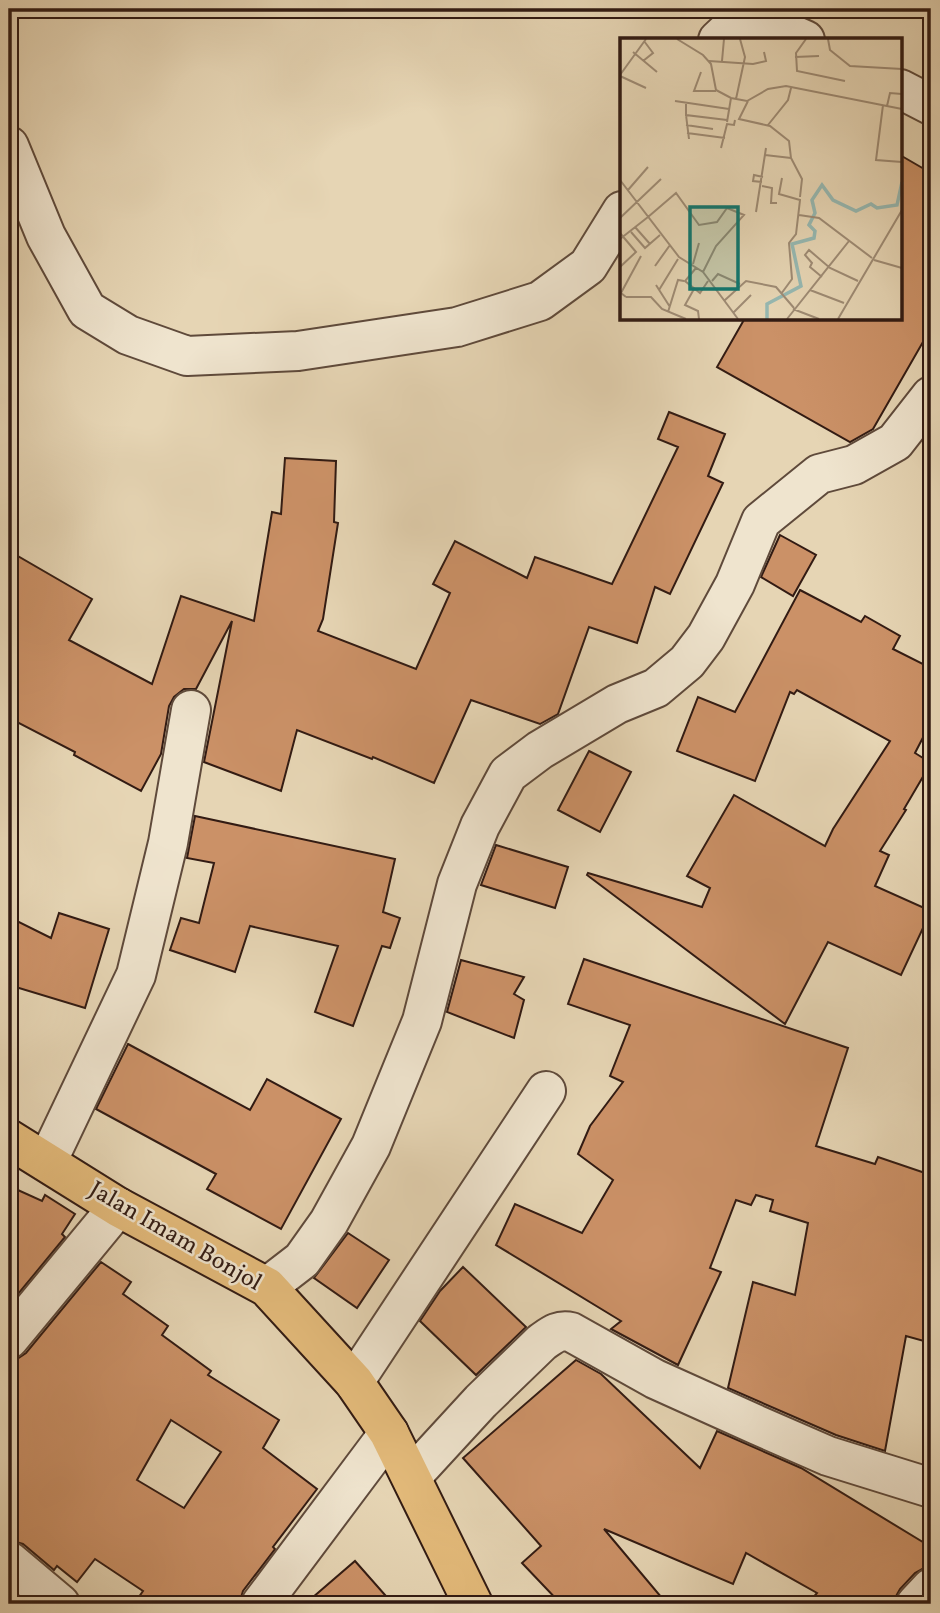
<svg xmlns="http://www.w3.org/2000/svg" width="940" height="1613" font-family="Vollkorn,serif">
<rect width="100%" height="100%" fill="#e6d5b4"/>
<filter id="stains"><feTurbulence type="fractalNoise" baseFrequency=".00286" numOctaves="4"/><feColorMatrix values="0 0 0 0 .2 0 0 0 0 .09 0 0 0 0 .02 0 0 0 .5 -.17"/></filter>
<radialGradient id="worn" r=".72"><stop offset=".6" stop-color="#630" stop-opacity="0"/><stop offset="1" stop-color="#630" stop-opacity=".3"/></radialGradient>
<!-- building -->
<g fill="#cb9167" stroke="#321b13" stroke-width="2" fill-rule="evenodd">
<path d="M900,155L931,173V328L873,429L850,442L717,367L745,318H900Z"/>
<path d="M669,412L725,434L708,476L723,483L670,594L655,587L637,643L589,627L558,714L540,724L471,700L434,783L373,757L372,759L297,730L281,791L204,762L232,621L196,689H184L174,697L169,706L161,754L141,791L74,755L75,752L9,718V551L92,599L69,640L152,684L181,596L254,621L272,512L281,514L285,458L336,461L334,522L338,523L323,619L318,631L416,669L450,593L433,584L455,541L527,578L535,557L612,584L678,447L658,439Z"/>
<path d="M780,535L816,555L793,596L761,577Z"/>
<path d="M800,590L861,622L865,616L900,636L893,649L931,668V722L915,753L931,763L904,809L906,810L880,851L889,855L875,886L931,911L901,975L828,942L785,1024L587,875L588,873L702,907L710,888L687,876L734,795L825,846L833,829L890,741L797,690L794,694L790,692L755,781L677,751L698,697L735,712Z"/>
<path d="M589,751L631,772L600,832L558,810Z"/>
<path d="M195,816L395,859L383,912L400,918L390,948L382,946L353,1026L315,1012L338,946L250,926L235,972L170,950L181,918L199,923L214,863L187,858Z"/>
<path d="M496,845L568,867L555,908L481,885Z"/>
<path d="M59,913L109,929L85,1008L9,985V917L51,938Z"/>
<path d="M584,959L848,1048L816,1146L875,1164L878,1157L931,1175V1343L906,1336L885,1451L836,1435L728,1388L753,1282L795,1295L808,1223L770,1211L773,1200L756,1195L751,1205L736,1200L710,1268L721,1272L678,1365L611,1329L621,1321L496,1245L515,1204L582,1233L613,1180L578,1154L590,1126L623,1082L610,1076L630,1025L568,1004Z"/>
<path d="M461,960L524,977L514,994L524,1000L514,1038L447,1012Z"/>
<path d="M128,1044L250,1110L267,1079L341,1119L281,1229L207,1189L216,1174L96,1109Z"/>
<path d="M9,1186L42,1201L45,1195L75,1214L62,1234L65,1237L9,1305Z"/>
<path d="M348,1233L389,1260L357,1308L314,1278Z"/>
<path d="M101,1262L131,1282L123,1294L168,1326L162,1335L211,1371L208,1375L279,1420L263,1448L317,1489L273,1547L275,1549L243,1591L239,1604H134L143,1591L95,1559L77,1582L57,1566L54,1570L23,1544L9,1540V1360L17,1359L26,1353ZM171,1420L221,1452L184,1508L137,1480Z"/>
<path d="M463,1267L526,1327L476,1375L420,1321L440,1291Z"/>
<path d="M576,1360L601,1374L700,1468L717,1431L801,1468L931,1547V1559L926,1567L915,1573L900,1589L895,1598V1604H808L817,1593L746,1553L733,1584L604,1529L667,1604H561L522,1563L541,1546L463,1458Z"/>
<path d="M355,1561L393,1604H305Z"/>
<path d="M9,1589L26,1604H9Z"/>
</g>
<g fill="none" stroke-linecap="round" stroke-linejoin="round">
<!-- minor casing -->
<g stroke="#5f4a3b" stroke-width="42">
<g id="minor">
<path d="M718,40L733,26L767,23L805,40"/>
<path d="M900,89L931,105"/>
<path d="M9,146L46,236L87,310L128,335L187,356L298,351L457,327L540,301L588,266L622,211"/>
<path d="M47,1162L136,975L168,843L191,710"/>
<path d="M267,1287L302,1260L329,1222L371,1146L422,1021L457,884L480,826L508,774L540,750L617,704L656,688L687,662L706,637L735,584L761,521L819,474L854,465L895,442L931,396"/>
<path d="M9,1339L118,1207"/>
<path d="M354,1382L546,1091"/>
<path d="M412,1476L481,1401L542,1342C552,1335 559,1329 571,1332L655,1379L757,1425L828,1456L931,1488"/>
<path d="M9,1561L60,1604"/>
<path d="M261,1604L389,1433"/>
<path d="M916,1604L931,1588"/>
</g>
</g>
<!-- highway casing -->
<g stroke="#321b13" stroke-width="42">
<path id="highway" d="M9,1139L118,1207L267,1287L354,1382L389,1433L473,1604"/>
</g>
<!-- minor -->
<use href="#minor" stroke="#efe4ce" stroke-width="38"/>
<!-- highway -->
<use href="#highway" stroke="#e3ba7a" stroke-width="38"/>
</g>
<g text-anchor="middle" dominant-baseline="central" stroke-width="5" stroke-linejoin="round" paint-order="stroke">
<!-- street labels -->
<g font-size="24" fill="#321b13" stroke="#efe4ce">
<text transform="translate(175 1237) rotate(30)">Jalan Imam Bonjol</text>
</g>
</g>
<!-- overview -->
<g transform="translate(620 38)">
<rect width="282" height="282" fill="#e6d5b4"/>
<path fill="none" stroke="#96b8b1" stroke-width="3.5" d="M147,281V266L181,248L172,206L194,200L195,193L189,187L195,175L192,162L202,147L213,162L236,173L251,166L257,170L277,167L282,144"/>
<path fill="none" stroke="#9e8b74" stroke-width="2" d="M57,1L83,17L91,26L96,52L111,60L127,63L148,51L166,48L282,71M186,1L176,15L177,33L225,43M208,1L210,12L230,28L282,31M13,14L37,34M175,19L199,18M23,23L33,15L24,3M89,23L133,26L146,23L144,14M102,23L104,1M81,34L74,53H96M0,37L26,1M0,38L26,50M116,61L125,19L120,1M55,63L109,71M128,63L119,81L150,88L169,103L171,120L182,141L180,159M66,65V77L107,82M263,67L256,122L282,124M267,68L270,55L282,56M66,77L69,101M107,84L111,60M66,87L93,91M148,87L168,62L171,50M67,95L105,100M101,110L107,86L114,87L115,82M145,117L171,120M0,142L59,219L83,234L118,281M142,144L133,143L134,137L143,139M142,148L152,150L151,165H157M8,152L28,129M136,174L146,110M179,177L199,180L252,220M28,179L56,155L79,187L97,184L107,170L124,177L96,208L83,234M0,180L41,141M15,189L30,206M11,194L25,210L40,197M0,195L16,214L0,229M0,201L28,179M254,222L282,230M73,226L79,205M35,228L50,207M76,230L65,243L80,255L88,243M202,239L190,229L192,225L185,217L189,212L210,230L238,243M92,243L98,236L120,246M36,247L50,269M74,251L65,267L78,273L79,281M39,252L58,221M190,252L224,265M161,256L172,241L169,205L176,196L180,162L159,156L162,140M6,259H31L42,271L66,281M6,259L1,255L21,218M105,262L126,243L156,249L174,270M173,271L199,281M48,274L58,242L64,243M113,275L131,257M167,281L229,203M218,281L282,172"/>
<path fill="#0f766e" fill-opacity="0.15" stroke="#0f766e" stroke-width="3.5" d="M70,169H118V251H70Z"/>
<rect width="282" height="282" fill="none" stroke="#321b13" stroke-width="3.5"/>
</g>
<!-- margin -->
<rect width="940" height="1613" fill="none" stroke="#e6d5b4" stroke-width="35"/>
<rect x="10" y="10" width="919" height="1592" fill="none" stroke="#321b13" stroke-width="3.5"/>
<rect x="18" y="18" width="905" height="1578" fill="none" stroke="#321b13" stroke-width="2"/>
<rect width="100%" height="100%" filter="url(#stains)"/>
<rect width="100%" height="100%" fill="url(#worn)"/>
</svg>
